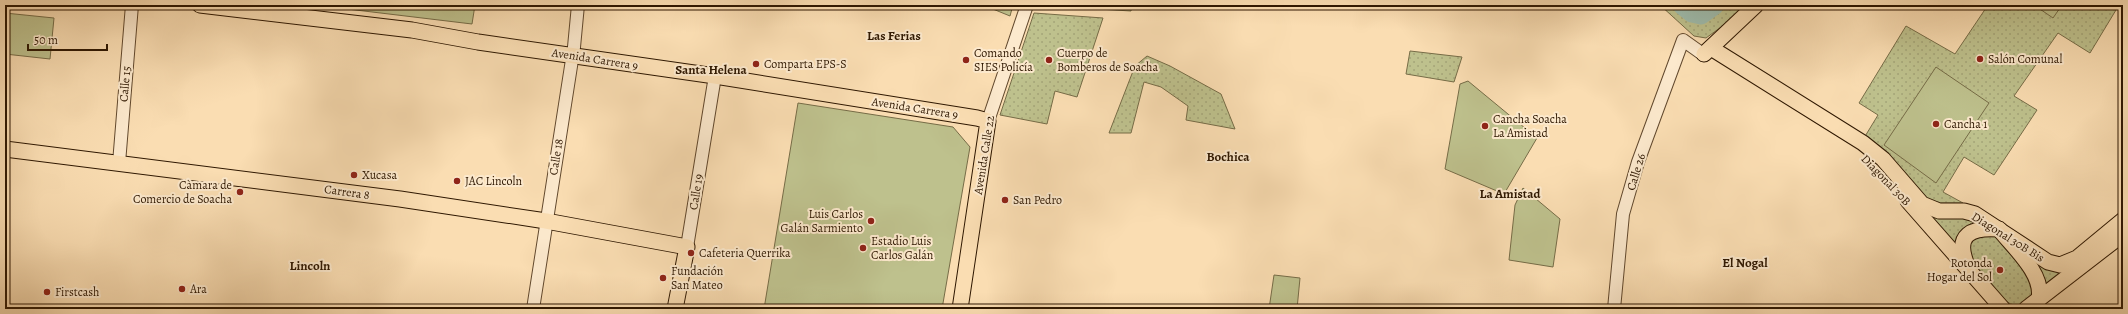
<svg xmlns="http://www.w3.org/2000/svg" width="2128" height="314" font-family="Alegreya,serif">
<defs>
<pattern id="grass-dots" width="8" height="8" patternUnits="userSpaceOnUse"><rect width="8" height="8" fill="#bec18d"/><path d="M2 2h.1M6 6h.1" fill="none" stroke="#a4a578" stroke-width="1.8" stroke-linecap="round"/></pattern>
</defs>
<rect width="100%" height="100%" fill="#faddb2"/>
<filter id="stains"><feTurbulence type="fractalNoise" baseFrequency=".005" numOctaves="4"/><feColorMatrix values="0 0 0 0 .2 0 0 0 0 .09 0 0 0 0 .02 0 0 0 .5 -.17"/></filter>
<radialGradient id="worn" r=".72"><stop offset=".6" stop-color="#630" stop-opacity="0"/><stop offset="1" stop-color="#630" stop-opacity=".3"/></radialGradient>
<!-- grass -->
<g fill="url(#grass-dots)" stroke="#766c47">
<path d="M1034,5H1132L1131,11Z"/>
<path d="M1660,5H1745L1728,22L1706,38L1694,36Z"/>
<path d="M1988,5H2119L2090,53L2058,33L2014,96L2037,110L1994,175L1964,157L1943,192L1963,203H1932L1864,138L1878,115L1859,103L1906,26L1955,54Z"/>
<path d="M1034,13L1103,18L1077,97L1055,91L1047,124L1000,115Z"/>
<path d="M1410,51L1462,57L1454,82L1406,74Z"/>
<path d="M1147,56L1170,66L1221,94L1235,129L1186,120L1188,106L1161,87L1144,82L1131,133H1109L1135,66Z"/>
<path d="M1925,212L1961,215L1976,220C1965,227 1959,233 1955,245Z"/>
<path d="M1994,233L2029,277L2033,296C2029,299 2025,303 2020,305C2005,310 1979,273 1970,262L1969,238Z"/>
<path d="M2028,258L2069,269L2045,289Z"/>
</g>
<!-- park -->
<g fill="#bec18d" stroke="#766c47">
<path d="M314,5H475L472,24Z"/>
<path d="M983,5H1013L1010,16Z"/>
<path d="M2034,5H2062L2053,18Z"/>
<path d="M5,13L54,18L50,59L5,54Z"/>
<path d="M1936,67L1989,103L1936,183L1884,145Z"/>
<path d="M1468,81L1537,138L1504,194L1445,169L1460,84Z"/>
<path d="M798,103L953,127L970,147L942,309H764Z"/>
<path d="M1523,188L1560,219L1553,267L1509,260L1515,205Z"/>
<path d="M1274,275L1300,278L1297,309H1269Z"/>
</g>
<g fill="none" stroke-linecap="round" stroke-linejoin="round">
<!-- river -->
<path stroke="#9ebcad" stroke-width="19" d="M1682,5L1692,13L1701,15L1715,5"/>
<!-- minor casing -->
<g stroke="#61482d" stroke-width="14">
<g id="minor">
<path d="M988,121L1027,5"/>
<path d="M119,163L132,5"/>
<path d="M687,247L715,76"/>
<path d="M533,309L574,47L578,5"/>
<path d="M1614,309L1623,214L1638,162L1683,40L1704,55"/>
</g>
</g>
<!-- major casing -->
<g stroke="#2e1701" stroke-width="17">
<g id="major">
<path d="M200,5L412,30L478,42L715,76L977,118L988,121L960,309"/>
<path d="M1711,48L1863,143L1883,159L1922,204L1939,211H1964L1975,214L2048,262L2060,265L2077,258L2123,220"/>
<path d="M1704,54L1756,5"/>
<path d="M5,149L400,199L546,221L687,247L675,309"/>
<path d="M1908,201L2003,309"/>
<path d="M1967,265C1954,234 1972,227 1999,229C2014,248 2044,274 2039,299"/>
<path d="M2026,309L2123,234"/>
</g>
</g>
<!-- minor -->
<use href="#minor" stroke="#fce9cd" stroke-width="12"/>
<!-- major -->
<use href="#major" stroke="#faddb2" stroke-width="15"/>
</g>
<!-- markers -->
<g fill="#8f2418" stroke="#fce9cd" stroke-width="1.5">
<circle cx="1980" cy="59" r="4"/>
<circle cx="966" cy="60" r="4"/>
<circle cx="1049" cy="60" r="4"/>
<circle cx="756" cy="64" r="4"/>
<circle cx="1936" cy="124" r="4"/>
<circle cx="1485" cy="126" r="4"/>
<circle cx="354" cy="175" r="4"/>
<circle cx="457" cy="181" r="4"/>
<circle cx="240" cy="192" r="4"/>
<circle cx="1005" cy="200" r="4"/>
<circle cx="871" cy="221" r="4"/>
<circle cx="863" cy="248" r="4"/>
<circle cx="691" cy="253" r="4"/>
<circle cx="2000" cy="270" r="4"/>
<circle cx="663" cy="278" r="4"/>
<circle cx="182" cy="289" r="4"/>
<circle cx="47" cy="292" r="4"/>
</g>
<g text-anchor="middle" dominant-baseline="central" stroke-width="4" stroke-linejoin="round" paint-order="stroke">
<!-- poi labels -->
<g font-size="12" fill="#2e1701" stroke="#fce9cd" text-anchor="start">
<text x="974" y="53">Comando<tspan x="974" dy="14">SIES Policía</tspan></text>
<text x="1057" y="53">Cuerpo de<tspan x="1057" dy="14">Bomberos de Soacha</tspan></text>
<text x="1988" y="59">Salón Comunal</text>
<text x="764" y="64">Comparta EPS-S</text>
<text x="1493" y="119">Cancha Soacha<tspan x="1493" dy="14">La Amistad</tspan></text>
<text x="1944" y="124">Cancha 1</text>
<text x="362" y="175">Xucasa</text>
<text x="465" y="181">JAC Lincoln</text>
<text x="232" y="185" text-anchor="end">Càmara de<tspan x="232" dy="14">Comercio de Soacha</tspan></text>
<text x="1013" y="200">San Pedro</text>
<text x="863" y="214" text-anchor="end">Luis Carlos<tspan x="863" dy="14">Galán Sarmiento</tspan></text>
<text x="871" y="241">Estadio Luis<tspan x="871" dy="14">Carlos Galán</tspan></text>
<text x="699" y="253">Cafeteria Querrika</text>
<text x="1992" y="263" text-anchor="end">Rotonda<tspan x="1992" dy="14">Hogar del Sol</tspan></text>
<text x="671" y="271">Fundación<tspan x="671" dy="14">San Mateo</tspan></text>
<text x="190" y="289">Ara</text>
<text x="55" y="292">Firstcash</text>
</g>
<!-- street labels -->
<g font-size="12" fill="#2e1701" stroke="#fce9cd">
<text transform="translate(595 59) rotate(9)">Avenida Carrera 9</text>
<text transform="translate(125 84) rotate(-85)">Calle 15</text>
<text transform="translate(915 108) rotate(9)">Avenida Carrera 9</text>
<text transform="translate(984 155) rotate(-81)">Avenida Calle 22</text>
<text transform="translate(556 157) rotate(-81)">Calle 18</text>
<text transform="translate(1636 172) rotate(-73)">Calle 26</text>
<text transform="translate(1886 180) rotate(46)">Diagonal 30B</text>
<text transform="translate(347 192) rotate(8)">Carrera 8</text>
<text transform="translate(696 192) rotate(-81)">Calle 19</text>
<text transform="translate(2008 237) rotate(32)">Diagonal 30B Bis</text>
</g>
<!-- neighbourhood labels -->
<g font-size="13" font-weight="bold" fill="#2e1701" stroke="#fce9cd">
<text x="894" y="35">Las Ferias</text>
<text x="711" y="69">Santa Helena</text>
<text x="1228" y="156">Bochica</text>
<text x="1510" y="193">La Amistad</text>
<text x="1745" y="262">El Nogal</text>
<text x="310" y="265">Lincoln</text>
</g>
</g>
<!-- margin -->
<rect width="2128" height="314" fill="none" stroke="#faddb2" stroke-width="20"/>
<rect x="6" y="6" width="2116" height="302" fill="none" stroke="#2e1701" stroke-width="2"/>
<rect x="10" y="10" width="2108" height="294" fill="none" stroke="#2e1701"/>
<!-- scale -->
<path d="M28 44v6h79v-6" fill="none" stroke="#2e1701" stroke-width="2"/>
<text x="34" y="44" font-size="12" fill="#2e1701" stroke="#fce9cd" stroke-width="3" paint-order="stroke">50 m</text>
<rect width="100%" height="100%" filter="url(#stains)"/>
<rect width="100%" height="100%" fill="url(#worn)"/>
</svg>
